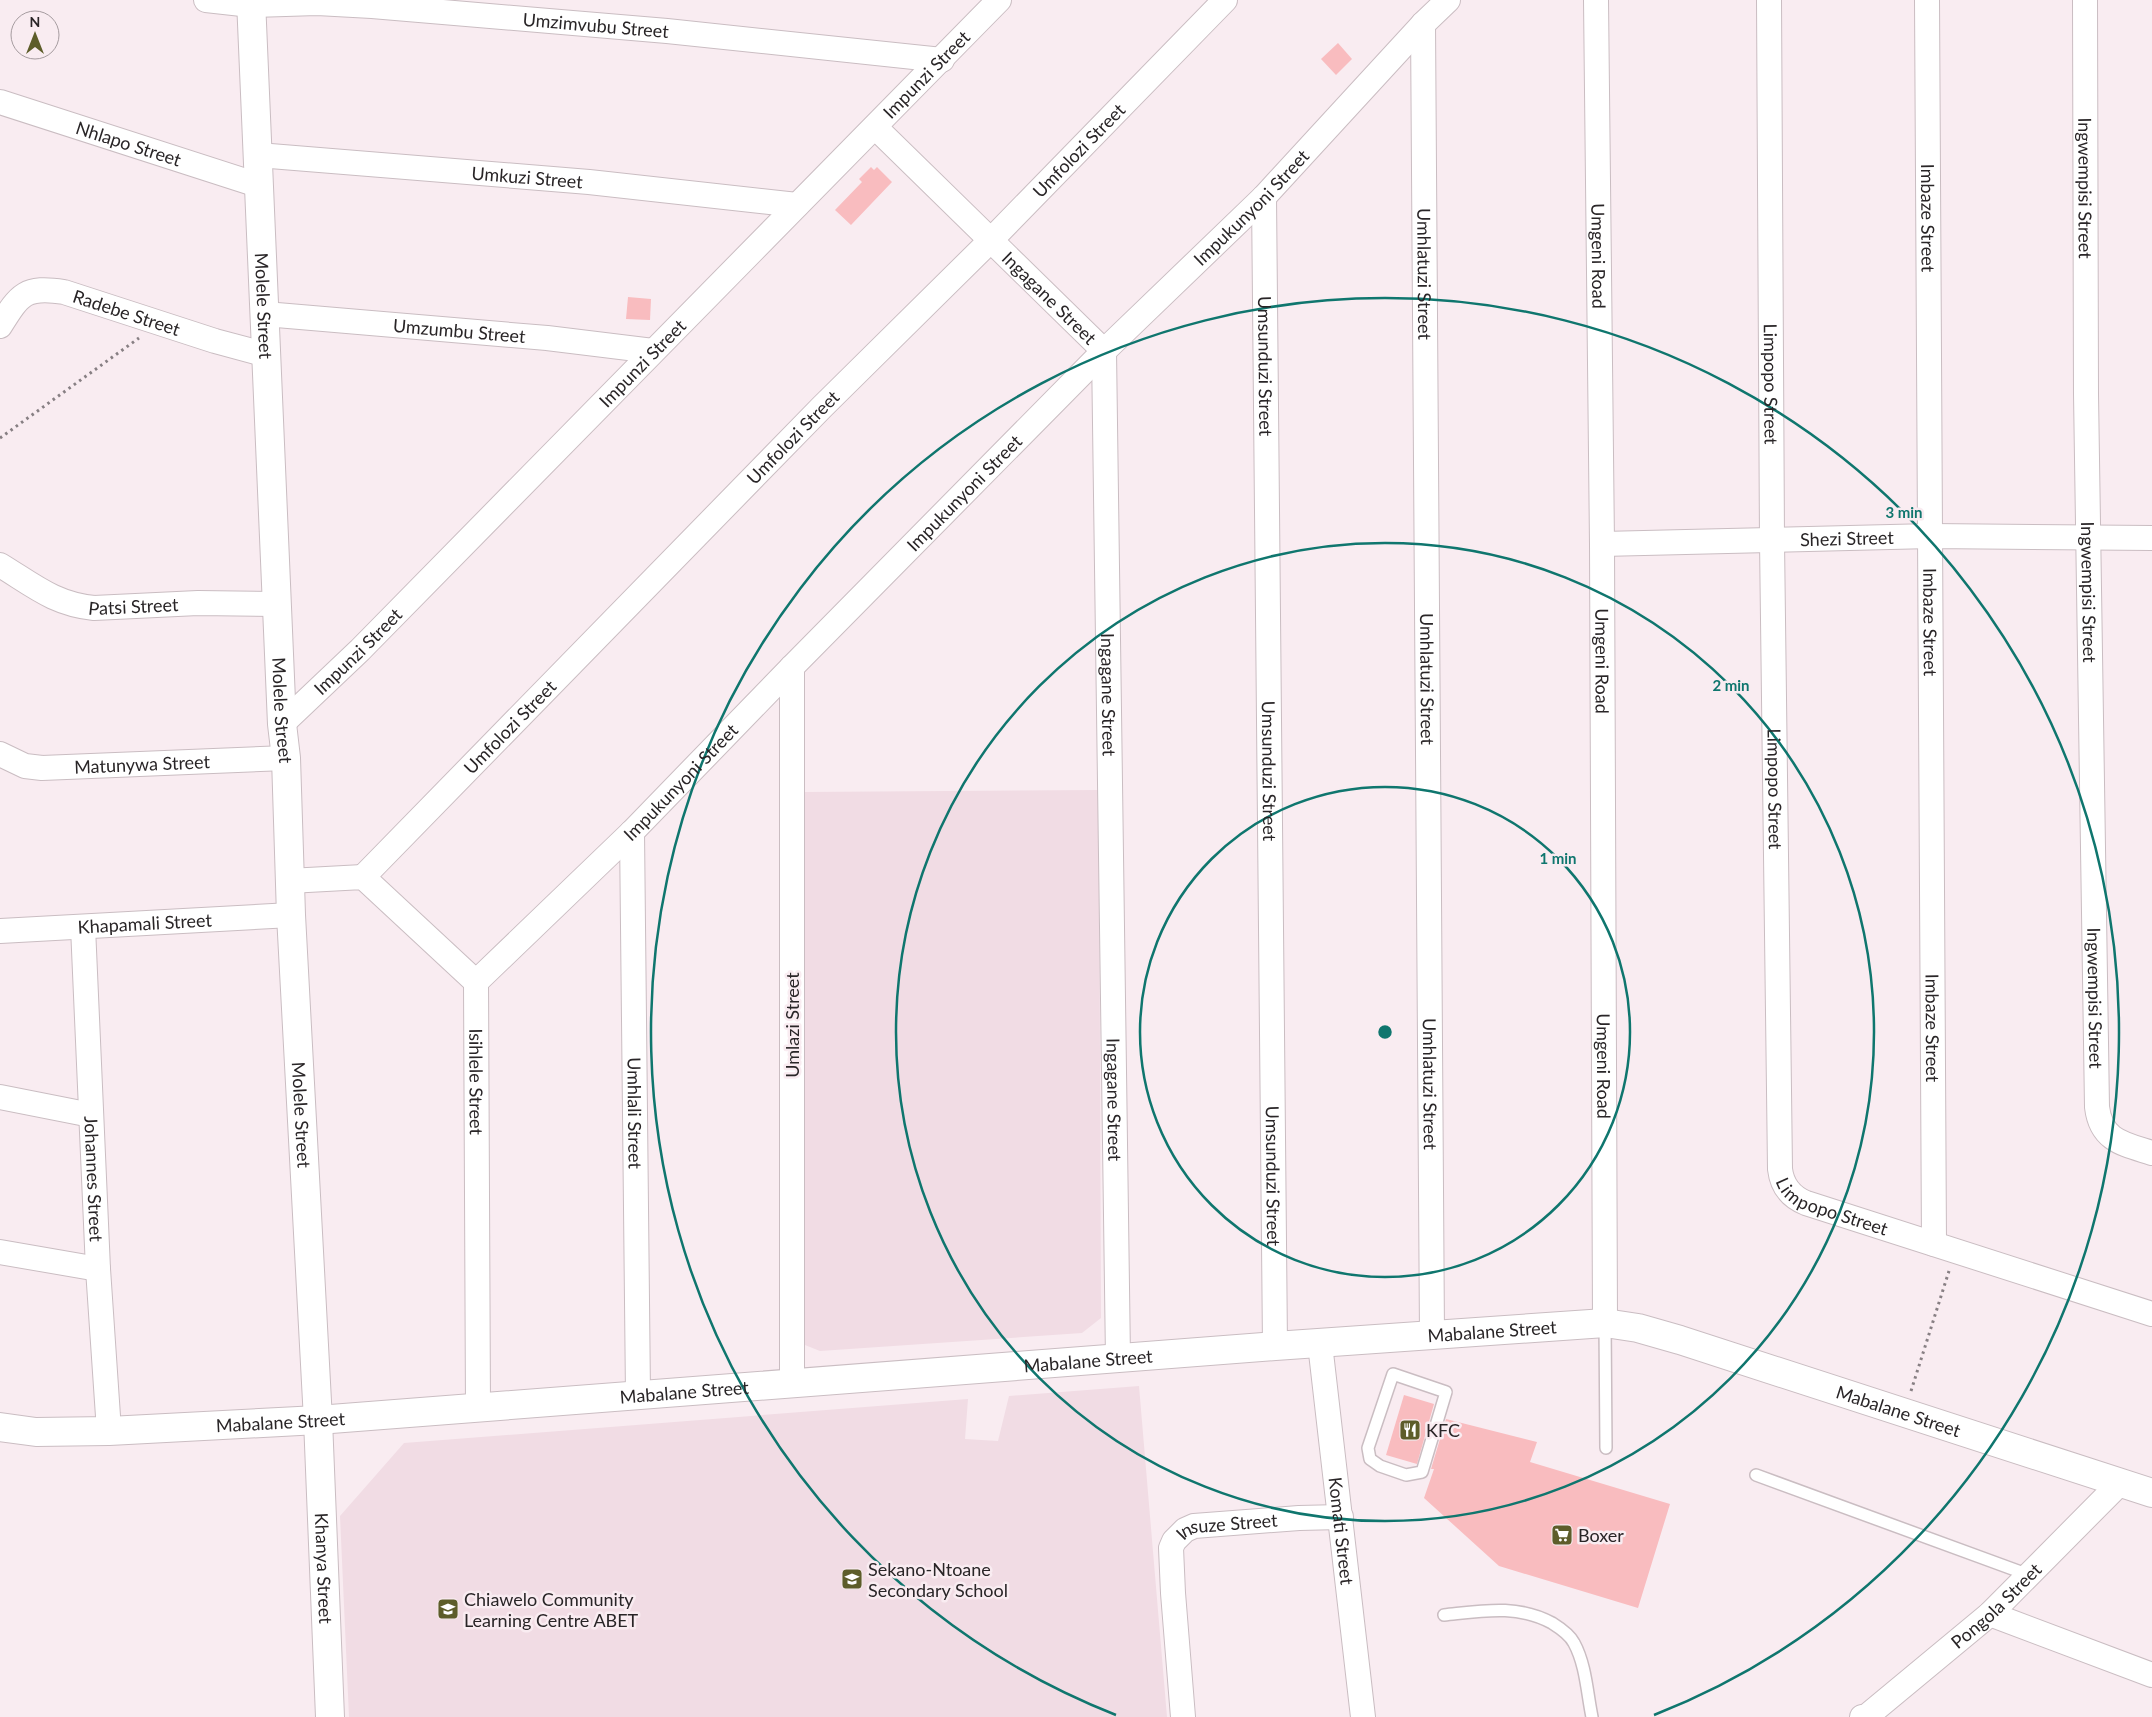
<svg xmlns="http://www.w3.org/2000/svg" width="2152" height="1717" font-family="Lato,sans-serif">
<rect width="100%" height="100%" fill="#f9ecf1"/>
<!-- built -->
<g fill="#f1dce4">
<path d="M1099,790L1101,1318L1082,1333L820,1351L805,1345V792Z"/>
<path d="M1139,1386L1167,1717H349L340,1516L404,1443L968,1399L965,1439L998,1441L1009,1396Z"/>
</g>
<!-- building -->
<g fill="#f9bcbf">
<path d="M1338,43L1352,59L1336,75L1321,59Z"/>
<path d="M871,167L874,170L877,167L892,182L851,225L835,210L862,182L859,179Z"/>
<path d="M628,297L651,299L650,320L626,319Z"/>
<path d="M1404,1395L1434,1404L1417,1464L1386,1455Z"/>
<path d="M1446,1419L1537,1442L1530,1462L1670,1504L1638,1608L1499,1566L1424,1498L1434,1469H1431Z"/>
</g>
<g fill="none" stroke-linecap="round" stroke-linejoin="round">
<!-- service casing -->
<g stroke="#cabdc2" stroke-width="14">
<g id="service">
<path d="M1605,1323L1606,1448"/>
<path d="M1393,1374L1446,1392L1422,1472L1406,1475L1380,1466L1370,1459L1368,1448Z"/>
<path d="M1756,1475L2029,1575"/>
<path d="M1444,1615C1482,1611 1517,1604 1552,1623C1560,1628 1570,1635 1574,1643C1586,1665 1587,1693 1592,1717"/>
</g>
</g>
<!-- minor casing -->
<g stroke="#cabdc2" stroke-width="26">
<g id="minor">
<path id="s1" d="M206,0L251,5L317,3L372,6L667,31L942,60"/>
<path id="s2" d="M1596,0L1602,544L1605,1323"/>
<path id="s3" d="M1769,0L1772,541L1780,1169C1782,1186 1791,1197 1806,1203L2152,1314"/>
<path id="s4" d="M1927,0L1934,1244"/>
<path id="s5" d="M2085,0L2086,394L2097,1107C2101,1141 2124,1144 2152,1153"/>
<path id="s6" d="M1423,24L1432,1335"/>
<path id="s7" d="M0,102L258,185"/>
<path id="s8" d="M875,127L1104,351L1118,1359"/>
<path id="s9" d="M258,155L589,182L797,205"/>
<path id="s10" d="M1264,197L1275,1346"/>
<path id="s11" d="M265,314L547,338L653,351"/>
<path id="s12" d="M0,326C20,294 25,286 64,292L215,341L267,355"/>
<path id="s13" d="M1602,544L1931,536L2152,538"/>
<path id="s14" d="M0,565C33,585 54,604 94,608L198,603L278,604"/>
<path id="s15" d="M282,724L360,650L999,0"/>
<path id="s16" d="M0,754L25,766L42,768L286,758"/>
<path id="s17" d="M632,832L638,1395"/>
<path id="s18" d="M363,877L822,407L991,240L1225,0"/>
<path id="s19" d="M289,881L363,877L476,982L478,1408"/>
<path id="s20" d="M83,927L98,1269L109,1431"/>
<path id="s21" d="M0,931L291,915"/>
<path id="s22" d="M476,982L632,832L792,667L1104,351L1264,197L1423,24L1448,0"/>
<path d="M0,1097L91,1115"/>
<path d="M0,1252L98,1269"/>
<path id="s23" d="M1320,1344L1363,1717"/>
<path d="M792,1382V667"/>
<path d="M1990,1614L2152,1675"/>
<path id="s24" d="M1183,1717L1173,1593L1171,1548L1174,1541L1185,1530L1194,1526L1299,1518L1341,1517"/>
<path id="s25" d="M1862,1717L1867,1716L1990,1614L2120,1483"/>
</g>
</g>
<!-- tertiary casing -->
<g stroke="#cabdc2" stroke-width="30">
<g id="tertiary">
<path id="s26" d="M251,0L282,724L286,758L291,915L318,1420L330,1717"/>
<path id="s27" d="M0,1427L36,1432L109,1431L318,1420L1275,1346L1605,1323L1638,1328L1680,1340L2152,1493"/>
</g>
</g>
<!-- path -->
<g stroke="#877f83" stroke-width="3" stroke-dasharray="2.5 4" stroke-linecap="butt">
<path d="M0,438L139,338"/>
<path d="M1911,1391L1949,1271"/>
</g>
<!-- service -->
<use href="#service" stroke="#fff" stroke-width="11"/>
<!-- minor -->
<use href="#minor" stroke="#fff" stroke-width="24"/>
<!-- tertiary -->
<use href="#tertiary" stroke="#fff" stroke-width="28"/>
</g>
<!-- distance rings -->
<g fill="none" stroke="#0f766e" stroke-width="2.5">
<circle cx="1385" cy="1032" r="245"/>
<circle cx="1385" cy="1032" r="489"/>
<path d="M1116 1715A734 734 0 1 1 1654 1715"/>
</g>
<!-- icons -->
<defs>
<g id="restaurant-square" transform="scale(1.125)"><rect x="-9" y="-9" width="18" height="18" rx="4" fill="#5d5d2a" stroke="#f9ecf1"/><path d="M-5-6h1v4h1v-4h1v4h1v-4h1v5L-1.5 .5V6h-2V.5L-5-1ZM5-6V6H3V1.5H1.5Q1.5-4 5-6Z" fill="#fff"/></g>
<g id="supermarket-square" transform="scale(1.125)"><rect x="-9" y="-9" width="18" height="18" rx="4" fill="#5d5d2a" stroke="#f9ecf1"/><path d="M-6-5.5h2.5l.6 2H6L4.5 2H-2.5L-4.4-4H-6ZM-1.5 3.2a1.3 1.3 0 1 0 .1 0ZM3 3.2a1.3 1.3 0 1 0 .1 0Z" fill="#fff"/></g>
<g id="school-square" transform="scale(1.125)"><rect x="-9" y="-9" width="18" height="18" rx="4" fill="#5d5d2a" stroke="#f9ecf1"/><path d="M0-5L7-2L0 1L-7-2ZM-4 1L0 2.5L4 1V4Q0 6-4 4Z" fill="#fff"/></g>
</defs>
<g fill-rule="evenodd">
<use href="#restaurant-square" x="1410" y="1430"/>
<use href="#supermarket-square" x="1562" y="1535"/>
<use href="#school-square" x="852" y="1579"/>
<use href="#school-square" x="448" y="1609"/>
</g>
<g text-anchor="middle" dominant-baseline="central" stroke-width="5" stroke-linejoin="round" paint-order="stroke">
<!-- street labels -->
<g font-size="18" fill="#292527" stroke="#f9ecf1">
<text stroke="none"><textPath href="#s1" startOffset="391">Umzimvubu Street</textPath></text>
<text stroke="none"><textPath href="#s15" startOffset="915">Impunzi Street</textPath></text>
<text stroke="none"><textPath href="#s7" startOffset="135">Nhlapo Street</textPath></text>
<text stroke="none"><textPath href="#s18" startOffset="1020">Umfolozi Street</textPath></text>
<text stroke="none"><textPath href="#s9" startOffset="270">Umkuzi Street</textPath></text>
<text stroke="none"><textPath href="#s5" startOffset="188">Ingwempisi Street</textPath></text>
<text stroke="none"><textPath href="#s22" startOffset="1096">Impukunyoni Street</textPath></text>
<text stroke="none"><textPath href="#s4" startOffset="218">Imbaze Street</textPath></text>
<text stroke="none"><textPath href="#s2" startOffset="256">Umgeni Road</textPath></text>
<text stroke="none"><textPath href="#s6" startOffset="250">Umhlatuzi Street</textPath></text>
<text stroke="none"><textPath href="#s8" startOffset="244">Ingagane Street</textPath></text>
<text stroke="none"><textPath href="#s26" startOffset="306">Molele Street</textPath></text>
<text stroke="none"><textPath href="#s12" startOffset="146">Radebe Street</textPath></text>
<text stroke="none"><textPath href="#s11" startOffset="195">Umzumbu Street</textPath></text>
<text stroke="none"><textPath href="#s15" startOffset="510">Impunzi Street</textPath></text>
<text stroke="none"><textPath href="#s10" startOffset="169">Umsunduzi Street</textPath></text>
<text stroke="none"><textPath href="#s3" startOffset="384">Limpopo Street</textPath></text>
<text stroke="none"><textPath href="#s18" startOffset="615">Umfolozi Street</textPath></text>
<text stroke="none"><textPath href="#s22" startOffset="691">Impukunyoni Street</textPath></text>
<text stroke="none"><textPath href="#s13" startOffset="245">Shezi Street</textPath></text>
<text stroke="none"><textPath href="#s5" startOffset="592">Ingwempisi Street</textPath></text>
<text stroke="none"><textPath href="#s14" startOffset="144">Patsi Street</textPath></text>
<text stroke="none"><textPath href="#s4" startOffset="622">Imbaze Street</textPath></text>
<text stroke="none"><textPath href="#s15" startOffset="105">Impunzi Street</textPath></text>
<text stroke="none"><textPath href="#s2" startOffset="661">Umgeni Road</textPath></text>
<text stroke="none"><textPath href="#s6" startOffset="655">Umhlatuzi Street</textPath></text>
<text stroke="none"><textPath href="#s8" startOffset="664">Ingagane Street</textPath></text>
<text stroke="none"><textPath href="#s26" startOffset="711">Molele Street</textPath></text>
<text stroke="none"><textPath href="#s18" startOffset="210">Umfolozi Street</textPath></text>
<text stroke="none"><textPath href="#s16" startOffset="145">Matunywa Street</textPath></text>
<text stroke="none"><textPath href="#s10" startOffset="574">Umsunduzi Street</textPath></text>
<text stroke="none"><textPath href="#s22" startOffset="286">Impukunyoni Street</textPath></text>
<text stroke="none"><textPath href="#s3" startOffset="789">Limpopo Street</textPath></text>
<text stroke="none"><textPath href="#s21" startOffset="145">Khapamali Street</textPath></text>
<text stroke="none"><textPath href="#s5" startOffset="998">Ingwempisi Street</textPath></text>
<text transform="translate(792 1025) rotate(-90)">Umlazi Street</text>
<text stroke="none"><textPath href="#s4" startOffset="1028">Imbaze Street</textPath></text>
<text stroke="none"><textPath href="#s2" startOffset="1066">Umgeni Road</textPath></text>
<text stroke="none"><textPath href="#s19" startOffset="328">Isihlele Street</textPath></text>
<text stroke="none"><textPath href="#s6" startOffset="1060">Umhlatuzi Street</textPath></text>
<text stroke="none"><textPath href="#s8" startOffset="1069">Ingagane Street</textPath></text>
<text stroke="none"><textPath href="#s17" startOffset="281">Umhlali Street</textPath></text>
<text stroke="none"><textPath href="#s26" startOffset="1116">Molele Street</textPath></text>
<text stroke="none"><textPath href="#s10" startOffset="979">Umsunduzi Street</textPath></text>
<text stroke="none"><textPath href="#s20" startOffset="252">Johannes Street</textPath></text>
<text stroke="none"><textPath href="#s3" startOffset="1239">Limpopo Street</textPath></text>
<text stroke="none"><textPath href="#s27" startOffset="1496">Mabalane Street</textPath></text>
<text stroke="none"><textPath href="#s27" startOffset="1091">Mabalane Street</textPath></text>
<text stroke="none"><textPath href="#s27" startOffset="686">Mabalane Street</textPath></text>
<text stroke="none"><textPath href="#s27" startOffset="1916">Mabalane Street</textPath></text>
<text stroke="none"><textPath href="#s27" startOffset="281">Mabalane Street</textPath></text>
<text stroke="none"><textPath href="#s23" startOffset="188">Komati Street</textPath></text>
<text stroke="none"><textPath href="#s24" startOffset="235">Insuze Street</textPath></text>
<text stroke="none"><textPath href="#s26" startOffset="1570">Khanya Street</textPath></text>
<text stroke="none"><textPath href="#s25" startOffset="175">Pongola Street</textPath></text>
</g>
<!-- poi labels -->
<g font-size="18" fill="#292527" stroke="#f9ecf1" text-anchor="start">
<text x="1426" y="1430">KFC</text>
<text x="1578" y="1535">Boxer</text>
<text x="868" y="1569">Sekano-Ntoane<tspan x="868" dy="21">Secondary School</tspan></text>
<text x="464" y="1599">Chiawelo Community<tspan x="464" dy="21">Learning Centre ABET</tspan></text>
</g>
</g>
<circle cx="1385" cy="1032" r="8" fill="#0f766e" stroke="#f9ecf1" stroke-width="2.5"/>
<g font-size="15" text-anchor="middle" font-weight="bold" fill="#0f766e" stroke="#f9ecf1" stroke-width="5" stroke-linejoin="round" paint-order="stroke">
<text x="1904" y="518">3 min</text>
<text x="1731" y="691">2 min</text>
<text x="1558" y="864">1 min</text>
</g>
<!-- north arrow -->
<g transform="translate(35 35)"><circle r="24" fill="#f9ecf1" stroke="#a69ca0"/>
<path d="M0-4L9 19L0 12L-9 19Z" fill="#5d5d2a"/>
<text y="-8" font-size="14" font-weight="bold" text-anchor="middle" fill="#292527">N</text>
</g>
</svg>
